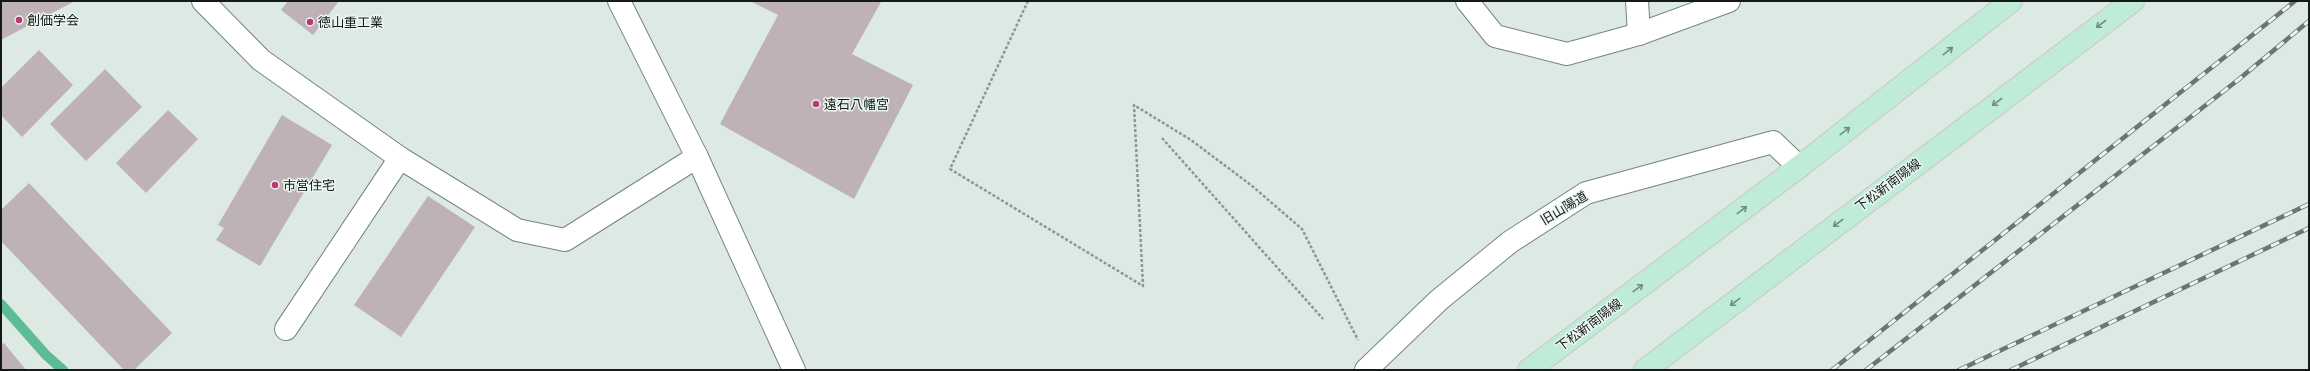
<svg xmlns="http://www.w3.org/2000/svg" width="2310" height="371" font-family="Arial,'Noto Sans JP',sans-serif">
<rect width="100%" height="100%" fill="#ddeae4"/>
<g fill="none" stroke-linecap="round" stroke-linejoin="round">
<!-- stream -->
<path stroke="#5fbb95" stroke-width="10" d="M1,304L46,355L63,370"/>
</g>
<!-- building -->
<g fill="#bfb2b6">
<path d="M1,1H75L1,40Z"/>
<path d="M288,1H339L313,35L281,10Z"/>
<path d="M750,1L881,2L852,54L913,85L854,199L720,124L778,15Z"/>
<path d="M39,50L73,85L22,137L1,115V88Z"/>
<path d="M105,69L142,107L86,161L50,124Z"/>
<path d="M168,110L198,139L146,193L116,163Z"/>
<path d="M282,115L332,145L260,266L216,240L224,228L218,225Z"/>
<path d="M29,183L172,333L134,370H124L1,241V210Z"/>
<path d="M428,196L475,227L401,337L354,305Z"/>
<path d="M4,343L26,370H1V345Z"/>
</g>
<g fill="none" stroke-linecap="round" stroke-linejoin="round">
<!-- minor casing -->
<g stroke="#78847e" stroke-width="24">
<g id="minor">
<path d="M203,1L261,60L400,158L517,230L565,240L697,157"/>
<path d="M619,1L697,157L794,370"/>
<path d="M1467,1L1495,36L1567,54L1639,34L1729,1"/>
<path d="M1637,1L1639,34"/>
<path d="M286,329L400,158"/>
<path d="M1366,370L1439,300L1510,242L1586,193L1773,142L1799,167"/>
</g>
</g>
<!-- major casing -->
<g stroke="#c7c8c7" stroke-width="24">
<g id="major">
<path d="M1529,370L1799,167L2011,1"/>
<path d="M1645,370L2133,1"/>
</g>
</g>
<!-- path -->
<g stroke="#8d9792" stroke-width="2.5" stroke-dasharray="3 2" stroke-linecap="butt">
<path d="M1028,1L950,169L1143,286L1134,105L1191,140L1251,185L1302,229L1358,340"/>
<path d="M1162,138L1323,319"/>
</g>
<!-- minor -->
<use href="#minor" stroke="#fff" stroke-width="22"/>
<!-- major -->
<use href="#major" stroke="#beecd8" stroke-width="22"/>
<!-- rail casing -->
<g stroke="#6d7571" stroke-width="4.5">
<g id="rail">
<path d="M1832,370L2295,1"/>
<path d="M1866,370L2238,80L2309,21"/>
<path d="M1959,370L2309,204"/>
<path d="M2011,370L2309,228"/>
</g>
</g>
<!-- rail -->
<use href="#rail" stroke="#eaf7f1" stroke-width="3" stroke-dasharray="9" stroke-linecap="butt"/>
</g>
<!-- one-way arrows -->
<defs><path id="oneway-shaft" d="M-6 0H5M1.5-3L5.5 0L1.5 3" fill="none" stroke-width="1.6" stroke-linecap="round" stroke-linejoin="round"/></defs>
<g stroke="#728d81">
<use href="#oneway-shaft" transform="translate(2101 24) rotate(143)"/>
<use href="#oneway-shaft" transform="translate(1948 51) rotate(-38)"/>
<use href="#oneway-shaft" transform="translate(1997 102) rotate(143)"/>
<use href="#oneway-shaft" transform="translate(1845 131) rotate(-38)"/>
<use href="#oneway-shaft" transform="translate(1742 210) rotate(-37)"/>
<use href="#oneway-shaft" transform="translate(1838 223) rotate(143)"/>
<use href="#oneway-shaft" transform="translate(1638 288) rotate(-37)"/>
<use href="#oneway-shaft" transform="translate(1735 302) rotate(143)"/>
</g>
<!-- markers -->
<g fill="#bd3677" stroke="#eaf7f1" stroke-width="1.5">
<circle cx="19" cy="20" r="4"/>
<circle cx="310" cy="22" r="4"/>
<circle cx="816" cy="104" r="4"/>
<circle cx="275" cy="185" r="4"/>
</g>
<g text-anchor="middle" dominant-baseline="central" stroke-width="3" stroke-linejoin="round" paint-order="stroke">
<!-- poi labels -->
<g font-size="13" fill="#151917" stroke="#eaf7f1" text-anchor="start">
<text x="27" y="20">創価学会</text>
<text x="318" y="22">徳山重工業</text>
<text x="824" y="104">遠石八幡宮</text>
<text x="283" y="185">市営住宅</text>
</g>
<!-- street labels -->
<g font-size="13" fill="#151917" stroke="#eaf7f1">
<text transform="translate(1888 185) rotate(-37)">下松新南陽線</text>
<text transform="translate(1564 208) rotate(-31)">旧山陽道</text>
<text transform="translate(1589 325) rotate(-37)">下松新南陽線</text>
</g>
</g>
<!-- border -->
<rect width="2310" height="371" fill="none" stroke="#151917" stroke-width="4"/>
</svg>
